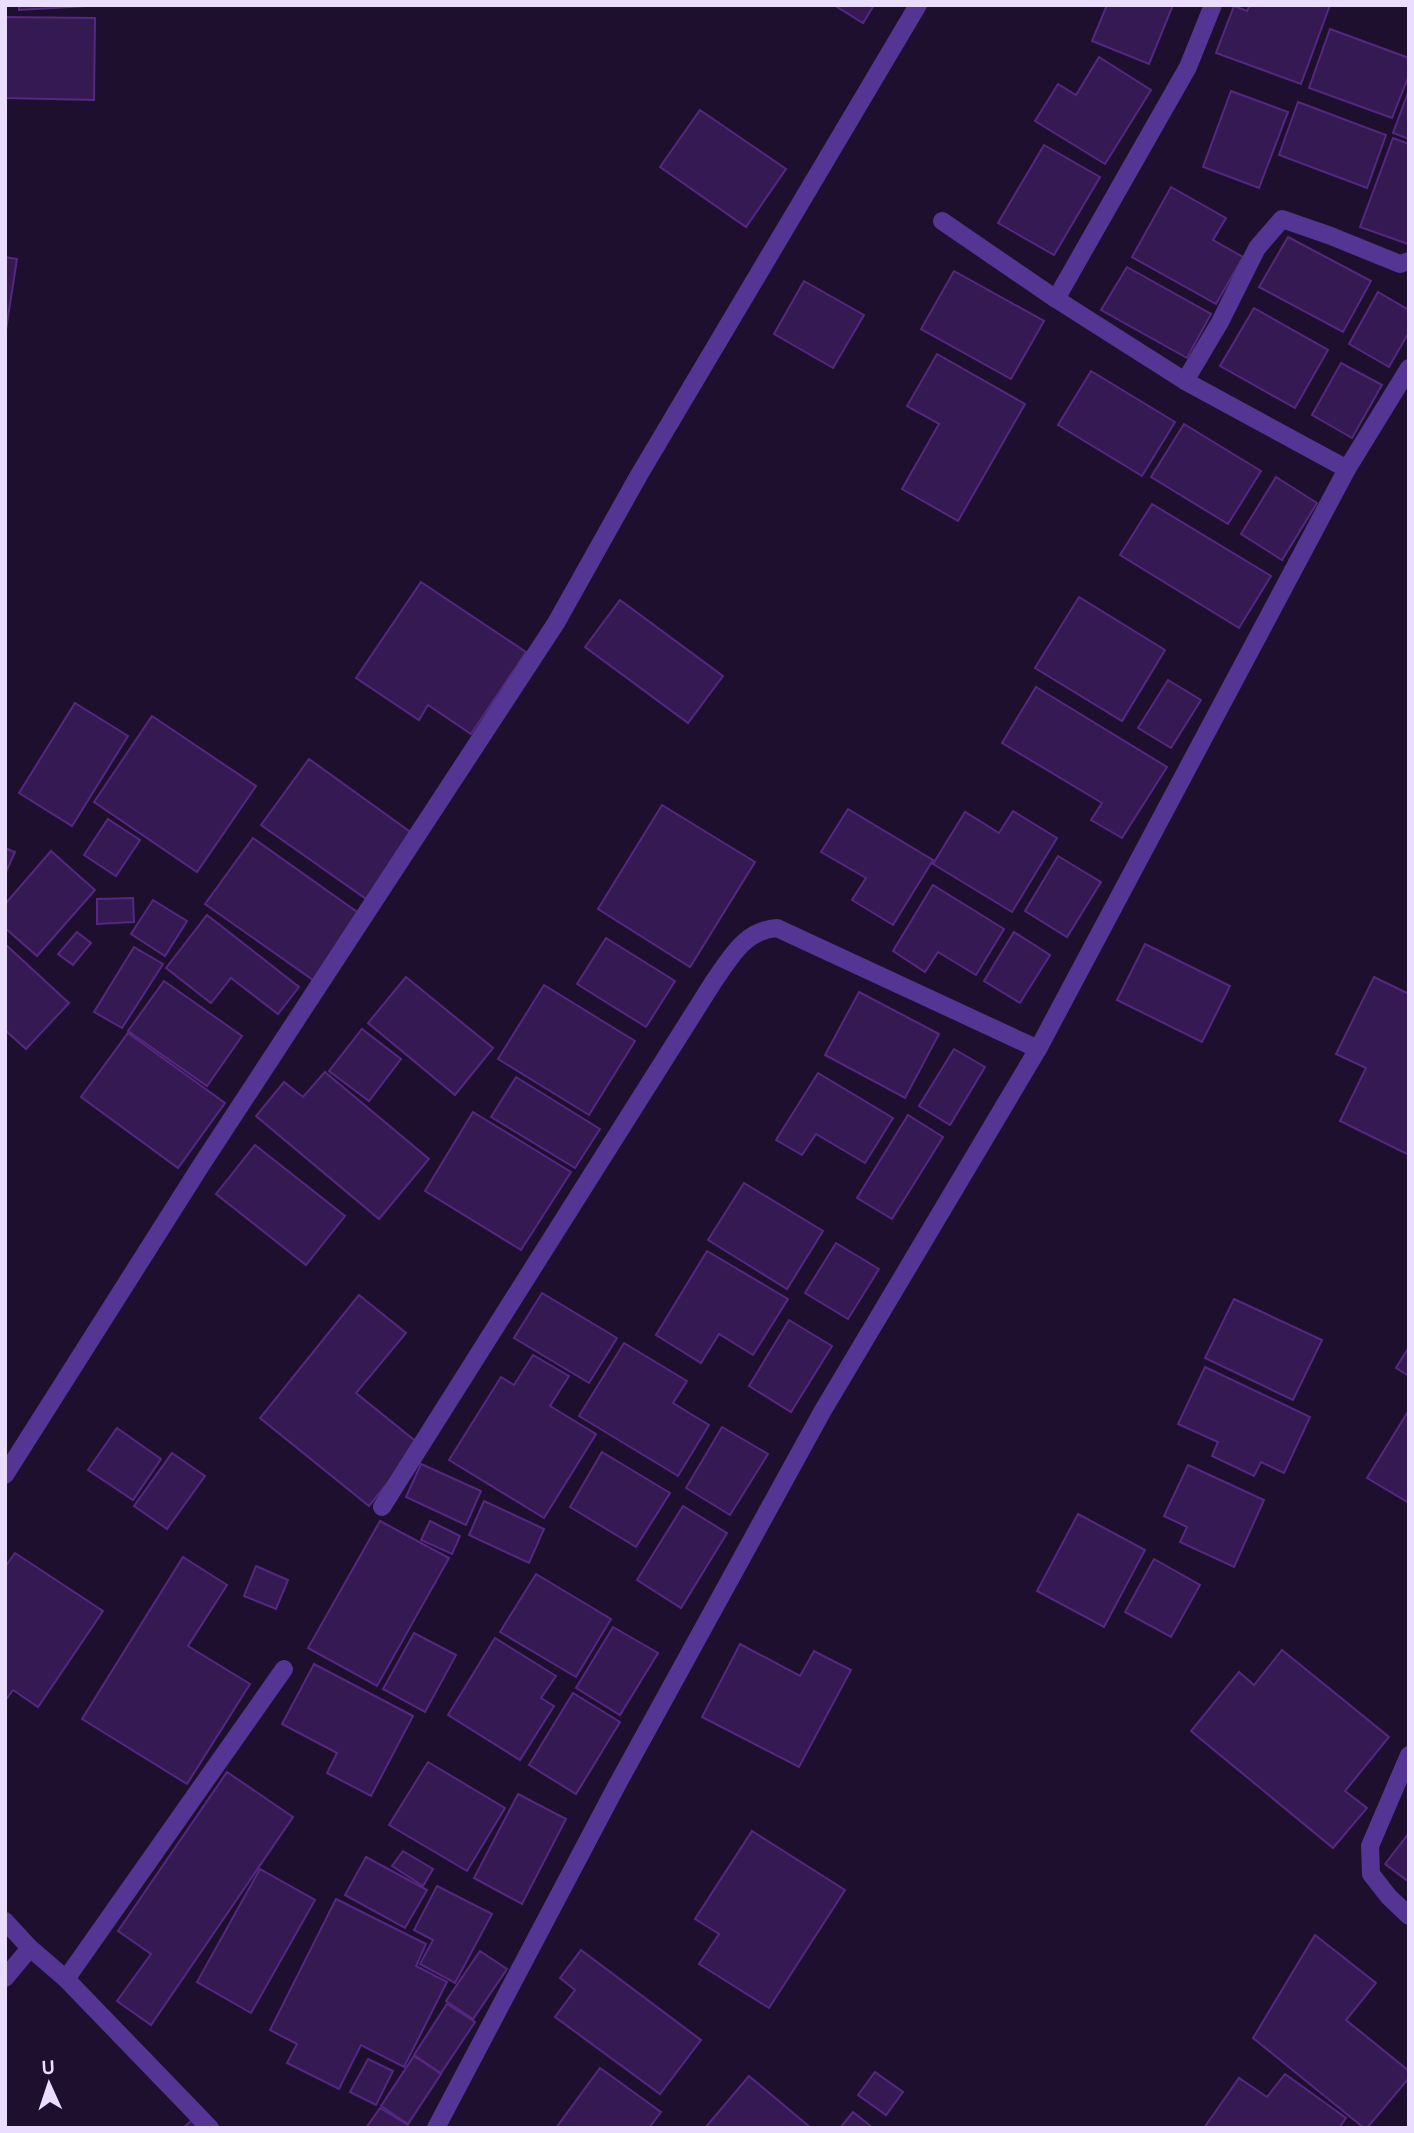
<svg xmlns="http://www.w3.org/2000/svg" width="1414" height="2133" font-family="Overpass,sans-serif">
<rect width="100%" height="100%" fill="#1e0f2f"/>
<!-- building -->
<g fill="#351952" stroke="#542880" stroke-width="2">
<path d="M19,5H104L19,10Z"/>
<path d="M834,5H874L863,23Z"/>
<path d="M1107,5H1173L1149,64L1092,41Z"/>
<path d="M1250,5H1330L1301,84L1216,53L1234,6L1247,11Z"/>
<path d="M5,17L95,18L94,100L5,98Z"/>
<path d="M1330,29L1409,58V75L1392,118L1309,88Z"/>
<path d="M1099,57L1151,90L1105,164L1035,121L1058,84L1076,95Z"/>
<path d="M1409,90V139L1393,133Z"/>
<path d="M1231,91L1288,112L1259,188L1203,167Z"/>
<path d="M1298,102L1386,135L1367,188L1279,155Z"/>
<path d="M700,110L786,169L746,227L660,167Z"/>
<path d="M1393,138L1409,144L1408,244L1360,227Z"/>
<path d="M1044,145L1100,177L1054,255L998,223Z"/>
<path d="M1171,187L1226,218L1213,240L1243,257L1216,304L1132,257Z"/>
<path d="M1288,237L1371,281L1343,332L1259,287Z"/>
<path d="M5,257L17,259L5,336Z"/>
<path d="M1127,267L1211,314L1187,358L1101,310Z"/>
<path d="M954,271L1044,321L1011,379L921,329Z"/>
<path d="M804,281L864,315L833,368L774,334Z"/>
<path d="M1378,292L1409,310V332L1389,367L1349,344Z"/>
<path d="M1254,308L1328,350L1295,408L1220,366Z"/>
<path d="M937,354L1025,404L958,521L902,489L939,424L907,406Z"/>
<path d="M1341,363L1382,385L1352,438L1312,415Z"/>
<path d="M1091,371L1175,422L1142,476L1058,425Z"/>
<path d="M1184,424L1261,471L1228,524L1151,477Z"/>
<path d="M1276,477L1317,503L1282,560L1241,534Z"/>
<path d="M1152,504L1271,576L1239,628L1120,555Z"/>
<path d="M421,582L526,652L471,734L428,705L419,720L356,678Z"/>
<path d="M1079,597L1165,650L1122,721L1035,668Z"/>
<path d="M620,600L723,676L688,723L585,647Z"/>
<path d="M1168,680L1201,700L1171,748L1138,728Z"/>
<path d="M1036,687L1167,767L1122,838L1091,820L1102,803L1002,743Z"/>
<path d="M75,703L128,736L72,826L19,793Z"/>
<path d="M152,716L256,786L197,872L94,802Z"/>
<path d="M309,759L416,836L369,901L261,825Z"/>
<path d="M662,805L755,862L690,967L598,909Z"/>
<path d="M848,809L933,860L893,925L852,900L866,878L821,852Z"/>
<path d="M1013,811L1057,838L1012,912L933,864L965,812L999,833Z"/>
<path d="M108,819L140,840L116,876L84,855Z"/>
<path d="M253,838L360,914L313,980L205,904Z"/>
<path d="M5,848L15,852L5,874Z"/>
<path d="M51,851L95,890L37,956L5,928V904Z"/>
<path d="M1058,856L1101,882L1067,937L1025,911Z"/>
<path d="M933,885L1004,929L976,975L938,952L925,972L893,951Z"/>
<path d="M133,898L134,922L97,924V899Z"/>
<path d="M153,900L187,921L165,956L131,934Z"/>
<path d="M207,915L299,987L278,1014L231,978L211,1003L166,968Z"/>
<path d="M77,932L91,943L73,965L58,954Z"/>
<path d="M1014,932L1050,955L1020,1003L984,981Z"/>
<path d="M606,938L675,981L646,1027L577,984Z"/>
<path d="M5,944L69,1003L26,1049L5,1030Z"/>
<path d="M1145,944L1230,986L1202,1042L1117,1000Z"/>
<path d="M134,947L163,964L122,1028L94,1012Z"/>
<path d="M406,977L493,1048L455,1095L368,1023Z"/>
<path d="M1374,977L1409,994V1155L1340,1121L1366,1068L1336,1054Z"/>
<path d="M164,981L242,1036L207,1086L128,1031Z"/>
<path d="M544,985L635,1041L589,1115L498,1059Z"/>
<path d="M859,992L939,1034L905,1098L825,1055Z"/>
<path d="M362,1029L401,1059L369,1101L329,1071Z"/>
<path d="M128,1033L225,1103L178,1168L81,1097Z"/>
<path d="M954,1049L985,1067L950,1125L919,1106Z"/>
<path d="M325,1072L429,1159L379,1219L256,1116L284,1082L303,1097Z"/>
<path d="M818,1073L893,1118L865,1163L816,1134L802,1155L776,1140Z"/>
<path d="M516,1077L600,1129L575,1168L491,1117Z"/>
<path d="M473,1112L571,1172L521,1250L425,1191Z"/>
<path d="M908,1115L943,1137L892,1219L857,1198Z"/>
<path d="M255,1145L345,1216L306,1265L216,1194Z"/>
<path d="M744,1183L823,1231L787,1289L708,1240Z"/>
<path d="M836,1243L879,1269L848,1319L805,1293Z"/>
<path d="M707,1251L788,1299L753,1355L719,1334L701,1363L656,1335Z"/>
<path d="M542,1293L617,1338L589,1383L514,1338Z"/>
<path d="M359,1295L406,1333L356,1393L419,1444L369,1506L260,1418Z"/>
<path d="M1234,1299L1322,1340L1293,1400L1205,1358Z"/>
<path d="M789,1320L832,1346L791,1412L749,1386Z"/>
<path d="M624,1343L687,1381L673,1403L709,1425L678,1476L579,1416Z"/>
<path d="M1409,1347V1376L1396,1368Z"/>
<path d="M533,1355L569,1376L550,1406L596,1434L544,1518L449,1460L501,1377L514,1385Z"/>
<path d="M1205,1367L1310,1417L1284,1473L1261,1462L1254,1476L1212,1456L1218,1442L1178,1424Z"/>
<path d="M1409,1410V1503L1367,1478Z"/>
<path d="M722,1427L768,1454L730,1515L686,1488Z"/>
<path d="M117,1428L161,1459L133,1500L88,1470Z"/>
<path d="M602,1452L670,1493L636,1547L570,1507Z"/>
<path d="M172,1453L205,1476L167,1529L134,1506Z"/>
<path d="M421,1464L481,1491L466,1525L406,1497Z"/>
<path d="M1188,1465L1264,1500L1234,1567L1180,1542L1187,1527L1164,1516Z"/>
<path d="M484,1501L544,1529L529,1563L469,1535Z"/>
<path d="M683,1506L727,1533L681,1608L637,1580Z"/>
<path d="M1078,1514L1145,1550L1104,1627L1037,1591Z"/>
<path d="M380,1521L449,1558L377,1686L308,1648Z"/>
<path d="M430,1521L460,1536L452,1554L421,1540Z"/>
<path d="M15,1553L103,1611L38,1707L13,1690L5,1701V1567Z"/>
<path d="M183,1557L227,1585L188,1646L250,1684L187,1784L82,1719Z"/>
<path d="M1154,1559L1200,1585L1171,1637L1125,1612Z"/>
<path d="M256,1566L288,1580L276,1609L244,1596Z"/>
<path d="M536,1574L611,1619L576,1677L500,1632Z"/>
<path d="M613,1627L658,1653L620,1715L576,1688Z"/>
<path d="M414,1633L456,1655L425,1712L383,1689Z"/>
<path d="M495,1638L556,1676L541,1698L554,1706L520,1760L448,1715Z"/>
<path d="M740,1644L800,1676L814,1651L851,1670L799,1767L702,1717Z"/>
<path d="M1282,1650L1389,1737L1345,1791L1367,1808L1333,1848L1191,1731L1239,1672L1254,1685Z"/>
<path d="M314,1664L413,1716L371,1796L327,1773L337,1753L282,1724Z"/>
<path d="M573,1693L620,1722L576,1794L529,1765Z"/>
<path d="M428,1762L505,1808L467,1871L389,1825Z"/>
<path d="M227,1772L293,1817L151,2025L117,2001L151,1954L118,1931Z"/>
<path d="M518,1794L566,1819L522,1904L474,1878Z"/>
<path d="M752,1831L845,1890L769,2008L699,1964L719,1934L695,1919Z"/>
<path d="M1409,1833V1882L1385,1864Z"/>
<path d="M403,1851L433,1869L423,1886L392,1866Z"/>
<path d="M366,1857L427,1890L405,1928L345,1895Z"/>
<path d="M260,1869L315,1900L251,2013L197,1982Z"/>
<path d="M437,1886L492,1914L455,1983L420,1964L433,1940L414,1930Z"/>
<path d="M336,1899L426,1944L416,1966L447,1982L404,2067L361,2045L339,2089L287,2063L297,2044L270,2030Z"/>
<path d="M1315,1935L1376,1983L1346,2020L1409,2071V2078L1367,2128H1364L1253,2038Z"/>
<path d="M581,1950L701,2040L660,2094L555,2017L575,1990L560,1978Z"/>
<path d="M480,1951L507,1969L473,2019L446,2001Z"/>
<path d="M447,2004L475,2022L441,2073L414,2055Z"/>
<path d="M414,2056L441,2074L408,2124L381,2106Z"/>
<path d="M368,2059L393,2071L376,2105L350,2092Z"/>
<path d="M600,2068L661,2112L649,2128H556Z"/>
<path d="M875,2072L903,2092L886,2115L858,2095Z"/>
<path d="M1285,2074L1346,2118L1339,2128H1204L1239,2078L1267,2097Z"/>
<path d="M749,2076L811,2128H705Z"/>
<path d="M380,2108L408,2125L406,2128H366Z"/>
<path d="M853,2112L873,2128H840Z"/>
<path d="M192,2120L198,2128H183Z"/>
</g>
<g fill="none" stroke-linecap="round" stroke-linejoin="round">
<!-- minor -->
<g stroke="#543593" stroke-width="18">
<path d="M942,221L1056,299L1185,381L1347,469"/>
<path d="M1056,299L1188,67L1213,5"/>
<path d="M1185,381L1220,322L1257,248L1282,219L1331,236L1400,264L1409,261"/>
<path d="M5,1475L200,1167L556,623L639,475L918,5"/>
<path d="M382,1507L714,981C731,957 745,930 777,928L1038,1049"/>
<path d="M1409,1755L1370,1846L1371,1874L1389,1897L1409,1916"/>
<path d="M5,1921L30,1948L66,1979L210,2128"/>
<path d="M5,1978L30,1948"/>
<path d="M66,1979L284,1669"/>
<path d="M436,2128L617,1785L822,1412L1038,1049L1347,469L1409,368"/>
</g>
</g>
<!-- border -->
<rect width="1414" height="2133" fill="none" stroke="#ebddff" stroke-width="14"/>
<!-- north arrow -->
<g transform="translate(49 2084) rotate(357)" stroke="#1e0f2f" stroke-width="5" paint-order="stroke">
<path d="M0-5L12 26L0 18L-12 26Z" fill="#ebddff"/>
<text y="-10" font-size="19" font-weight="bold" text-anchor="middle" fill="#ebddff">U</text>
</g>
</svg>
